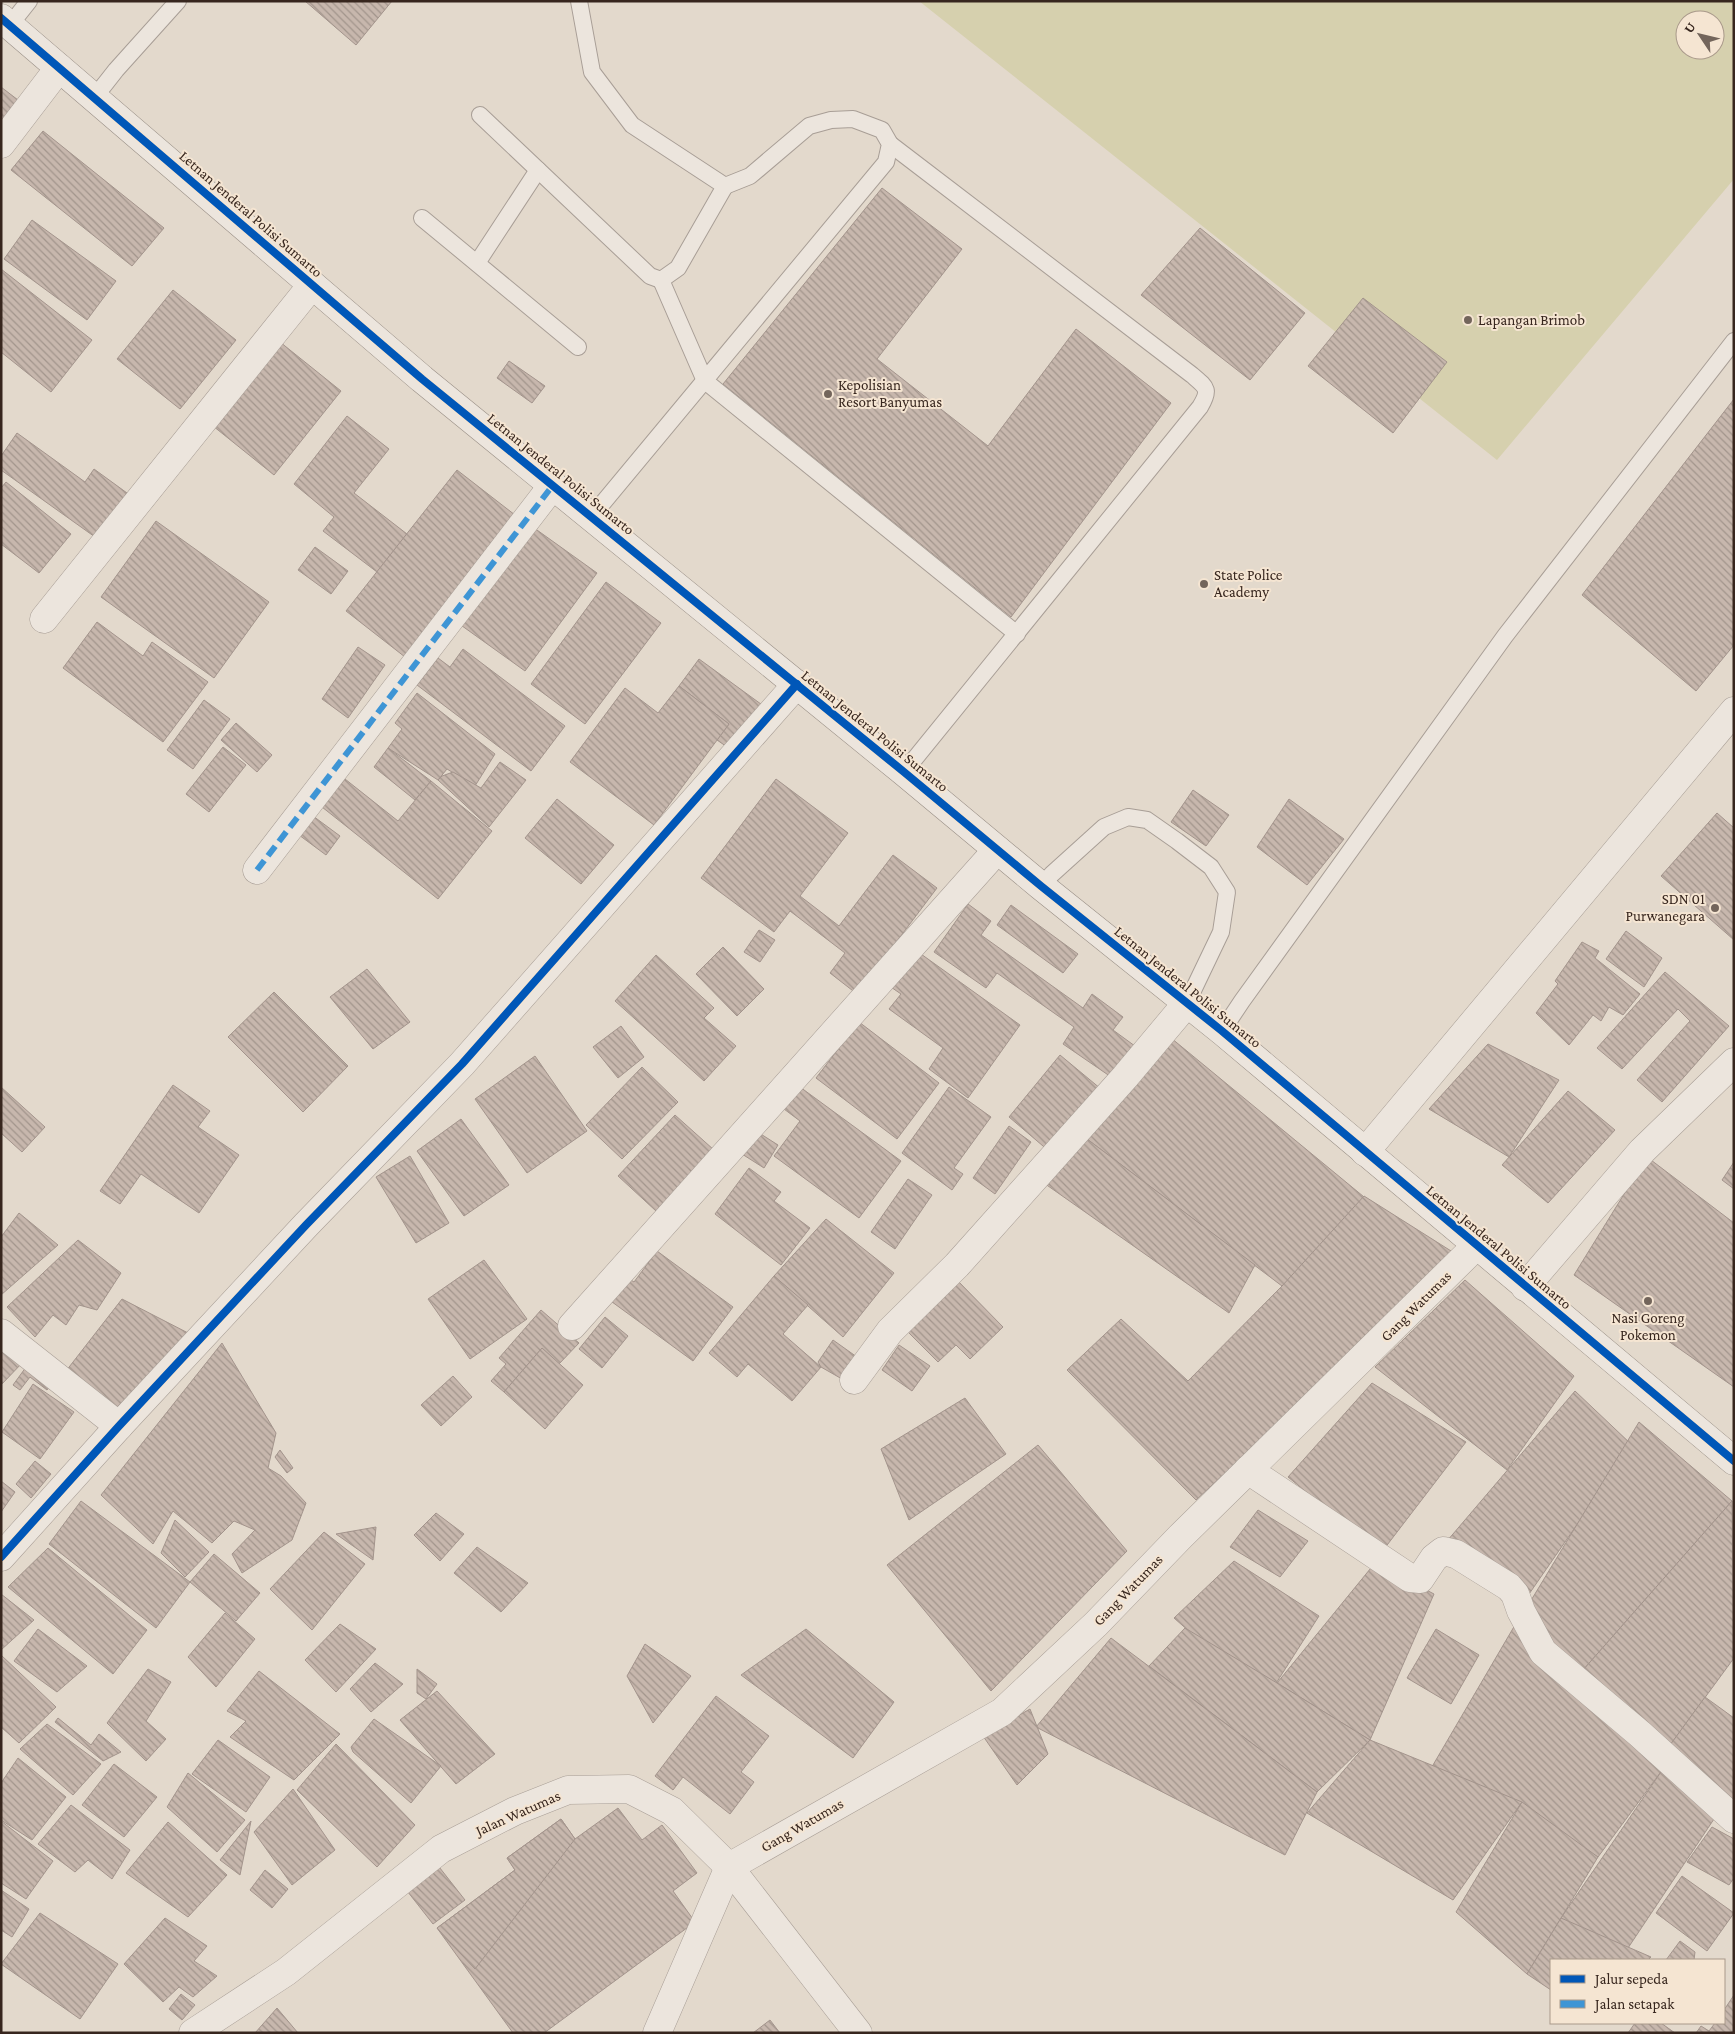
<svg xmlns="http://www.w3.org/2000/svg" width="1735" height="2034" font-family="'Crimson Pro',serif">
<defs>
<pattern id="building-back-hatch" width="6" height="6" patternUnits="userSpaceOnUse" patternTransform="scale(1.25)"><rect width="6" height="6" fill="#c7b7ad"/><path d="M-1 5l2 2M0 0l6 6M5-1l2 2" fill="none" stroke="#a2958c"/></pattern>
</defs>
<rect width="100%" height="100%" fill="#e3d9cc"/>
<!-- grass -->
<path fill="#d6d0ae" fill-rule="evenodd" d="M919,1H1734V179L1497,460ZM1685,20H1715V50H1685Z"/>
<!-- building -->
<g fill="url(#building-back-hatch)" stroke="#a3948c">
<path d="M305,1H392L356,45Z"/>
<path d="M1,87L18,100L1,122Z"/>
<path d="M43,131L164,228L132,266L11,170Z"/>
<path d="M882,188L962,249L877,359L988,446L1076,329L1171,403L1011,617L723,384Z"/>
<path d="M32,220L116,281L87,320L4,259Z"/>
<path d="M1200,228L1305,313L1250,380L1141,295Z"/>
<path d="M1,269L92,340L51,392L1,352Z"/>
<path d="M173,290L236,340L180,409L117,359Z"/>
<path d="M1363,298L1447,362L1393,433L1308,366Z"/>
<path d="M280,342L341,391L274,475L213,426Z"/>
<path d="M509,361L545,386L532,403L497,378Z"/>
<path d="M1734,399V645L1696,691L1582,595Z"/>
<path d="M347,416L389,449L354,493L407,534L377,572L323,531L334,517L294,484Z"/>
<path d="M17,433L85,482L94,469L127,493L95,537L1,470V456Z"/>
<path d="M457,470L515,515L405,657L346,611Z"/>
<path d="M6,482L71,534L39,573L1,544V488Z"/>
<path d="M156,521L269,602L214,678L101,597Z"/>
<path d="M530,525L597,573L525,671L458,623Z"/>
<path d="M315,547L348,571L331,594L298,570Z"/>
<path d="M606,582L661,623L585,724L531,684Z"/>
<path d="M97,622L143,656L152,642L208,682L163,742L63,668Z"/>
<path d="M358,647L385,665L348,718L322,699Z"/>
<path d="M463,649L565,726L531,771L417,685L438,658L450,667Z"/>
<path d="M699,659L765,707L733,751L717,740L729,724L679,686Z"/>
<path d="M679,686L729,724L654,825L570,762L625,688L658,713Z"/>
<path d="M417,693L495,754L475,786L447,769L438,780L388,748L402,729L395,723Z"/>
<path d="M204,700L230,719L193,769L167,750Z"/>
<path d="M236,723L272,755L257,772L221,740Z"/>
<path d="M223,747L246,765L209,812L186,794Z"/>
<path d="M388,748L431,781L415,800L374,767Z"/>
<path d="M500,762L526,780L489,827L438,780L442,776L453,772L481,788Z"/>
<path d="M345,779L398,821L431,781L492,831L438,899L322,807Z"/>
<path d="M776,779L848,833L800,896L839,926L893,855L937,888L857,994L830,973L845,953L790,911L774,932L701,878Z"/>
<path d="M1193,790L1229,815L1206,846L1171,822Z"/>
<path d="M557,799L614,845L581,884L525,838Z"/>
<path d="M1289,799L1344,839L1307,885L1257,847Z"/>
<path d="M1717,813L1734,828V940L1661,876Z"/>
<path d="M313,816L340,836L326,855L299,835Z"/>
<path d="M968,904L991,921L981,935L1083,1008L1092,994L1123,1017L1113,1030L1139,1049L1117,1081L1063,1044L1074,1027L997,973L986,988L934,952Z"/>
<path d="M1011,905L1078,954L1063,973L997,925Z"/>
<path d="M759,930L775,940L760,962L744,952Z"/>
<path d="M1626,931L1662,958L1644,987L1606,959Z"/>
<path d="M1582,942L1599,951L1595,958L1640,994L1623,1015L1609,1007L1601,1021L1593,1015L1569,1045L1536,1013L1558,984L1555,981Z"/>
<path d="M723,947L764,989L737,1016L696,974Z"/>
<path d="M914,949L1020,1025L968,1098L929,1069L943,1048L889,1009L901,994L888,985Z"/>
<path d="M656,955L714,1008L704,1018L736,1046L704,1081L615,1001Z"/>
<path d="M367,969L410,1022L373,1049L330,997Z"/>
<path d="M1665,972L1729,1026L1662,1102L1637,1080L1690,1021L1678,1009L1622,1069L1597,1048Z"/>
<path d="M274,992L348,1066L303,1112L228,1037Z"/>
<path d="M859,1022L939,1083L897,1139L816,1078Z"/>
<path d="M621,1026L644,1057L618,1078L593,1047Z"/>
<path d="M1165,1033L1375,1206L1282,1286L1087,1139Z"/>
<path d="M1488,1044L1559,1080L1509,1157L1429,1109Z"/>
<path d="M1060,1055L1101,1089L1050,1152L1009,1117Z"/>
<path d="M535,1056L587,1131L527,1173L475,1099Z"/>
<path d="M642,1067L678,1102L622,1159L586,1125Z"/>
<path d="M173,1085L210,1111L198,1127L239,1155L199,1213L141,1174L120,1204L100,1191Z"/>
<path d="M1,1087L45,1127L22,1152L1,1133Z"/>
<path d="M800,1087L901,1161L859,1218L774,1156L800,1121L784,1109Z"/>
<path d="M949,1087L991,1117L954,1168L963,1174L952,1190L902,1153Z"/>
<path d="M1568,1091L1615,1130L1548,1203L1502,1165Z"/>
<path d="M675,1115L714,1150L656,1211L618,1176Z"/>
<path d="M461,1119L509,1185L464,1216L417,1151Z"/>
<path d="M1009,1126L1031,1142L995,1194L973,1178Z"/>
<path d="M756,1131L778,1145L764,1168L742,1154Z"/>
<path d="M1087,1139L1255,1265L1229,1313L1041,1181Z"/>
<path d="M410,1156L449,1223L416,1243L376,1177Z"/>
<path d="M1647,1157L1734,1223V1387L1574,1275Z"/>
<path d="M1734,1162V1189L1722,1180Z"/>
<path d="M749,1168L781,1192L774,1201L810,1228L781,1265L715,1214Z"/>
<path d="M908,1179L932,1195L895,1249L871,1232Z"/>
<path d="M1364,1196L1459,1256L1196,1500L1067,1370L1121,1319L1188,1381L1282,1286Z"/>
<path d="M19,1213L58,1245L1,1295V1237Z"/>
<path d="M826,1219L894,1273L843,1337L774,1276Z"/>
<path d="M78,1240L121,1273L97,1310L79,1305L66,1325L53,1315L35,1337L7,1307Z"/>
<path d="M657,1251L733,1307L693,1361L608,1299L625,1276L634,1282Z"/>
<path d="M484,1260L527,1319L470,1359L428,1299Z"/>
<path d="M774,1276L808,1305L783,1334L821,1367L792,1401L748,1364L737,1377L709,1353Z"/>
<path d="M956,1279L1003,1327L970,1359L956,1345L938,1362L905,1329Z"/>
<path d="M1465,1280L1574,1376L1507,1470L1375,1367Z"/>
<path d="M122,1299L190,1334L113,1411L66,1371Z"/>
<path d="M541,1310L579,1343L559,1364L542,1348L504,1392L491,1381L506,1364L499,1358Z"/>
<path d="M605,1317L628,1336L602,1368L579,1349Z"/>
<path d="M833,1340L864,1362L849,1383L821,1367L818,1362Z"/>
<path d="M222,1343L276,1433L268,1468L281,1476L306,1503L292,1540L242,1573L232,1554L255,1530L234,1521L212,1543L173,1511L153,1544L101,1495Z"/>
<path d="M1,1344L24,1361L1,1385Z"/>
<path d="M899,1345L930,1366L912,1391L882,1370Z"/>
<path d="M542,1348L583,1385L545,1429L504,1392Z"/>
<path d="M29,1363L54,1381L47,1390L30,1377L20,1390L13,1385Z"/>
<path d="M453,1376L472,1397L441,1426L421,1405Z"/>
<path d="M1372,1383L1466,1442L1381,1553L1288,1477Z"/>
<path d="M33,1384L74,1412L40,1459L2,1432Z"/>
<path d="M1575,1391L1632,1445L1527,1597L1447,1541Z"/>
<path d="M965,1398L1006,1454L909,1520L881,1449Z"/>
<path d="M1639,1422L1732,1501L1576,1678L1524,1612Z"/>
<path d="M1038,1445L1127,1551L991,1691L887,1565Z"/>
<path d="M280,1450L293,1468L287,1473L275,1457Z"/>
<path d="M35,1461L51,1474L31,1498L16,1484Z"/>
<path d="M1,1481L15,1492L1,1512Z"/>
<path d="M81,1501L190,1582L156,1628L49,1544Z"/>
<path d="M1732,1501L1734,1658L1665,1752L1576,1678Z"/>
<path d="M1258,1510L1308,1541L1280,1577L1230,1547Z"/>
<path d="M436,1513L464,1534L440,1561L414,1535Z"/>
<path d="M175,1520L209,1552L185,1577L161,1553Z"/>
<path d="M376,1527L373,1560L336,1534Z"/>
<path d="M324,1532L365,1564L312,1630L270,1589Z"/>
<path d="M477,1547L528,1583L501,1612L454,1573Z"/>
<path d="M48,1548L147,1630L113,1674L8,1587Z"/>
<path d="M214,1554L260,1593L236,1621L190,1582Z"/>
<path d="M1234,1561L1319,1616L1266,1699L1174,1618Z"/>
<path d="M1375,1563L1434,1594L1370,1740L1277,1683Z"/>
<path d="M1,1594L34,1620L1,1650Z"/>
<path d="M225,1613L255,1639L216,1687L188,1657Z"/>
<path d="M340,1624L376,1649L336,1692L305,1660Z"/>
<path d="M1515,1625L1663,1769L1598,1857L1433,1765Z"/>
<path d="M1185,1628L1277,1683L1370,1740L1317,1792L1149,1666Z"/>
<path d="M38,1629L87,1666L57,1692L14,1661Z"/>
<path d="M806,1629L894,1702L853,1758L741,1675Z"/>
<path d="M1436,1629L1479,1655L1451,1704L1407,1678Z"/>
<path d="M1111,1638L1317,1792L1285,1855L1036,1727Z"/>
<path d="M645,1644L691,1676L653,1723L627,1676Z"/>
<path d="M1,1655L56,1707L19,1743L1,1727Z"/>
<path d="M375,1663L403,1684L371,1712L350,1689Z"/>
<path d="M148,1669L171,1682L146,1721L166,1739L146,1761L107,1723Z"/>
<path d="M417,1669L437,1684L426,1699L417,1693Z"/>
<path d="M259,1671L340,1734L294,1780L230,1737L246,1721L227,1711Z"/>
<path d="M437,1691L495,1754L456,1784L400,1720Z"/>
<path d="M716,1696L769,1736L741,1772L754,1782L730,1814L683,1777L673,1790L655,1776Z"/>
<path d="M1705,1697L1734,1718V1797L1724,1807L1665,1752Z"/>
<path d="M1030,1709L1048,1754L1017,1785L983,1736Z"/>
<path d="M58,1718L91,1745L99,1734L121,1752L103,1761L55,1722Z"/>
<path d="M374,1719L441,1766L411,1803L353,1752L351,1747Z"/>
<path d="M47,1724L101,1764L73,1795L20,1749Z"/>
<path d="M218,1740L270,1777L246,1812L192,1774Z"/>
<path d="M1370,1740L1522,1802L1453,1900L1307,1813Z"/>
<path d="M336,1744L415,1825L377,1867L297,1790Z"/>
<path d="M18,1758L66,1797L32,1840L1,1820V1783Z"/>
<path d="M114,1764L157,1797L124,1837L82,1805Z"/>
<path d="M1663,1769L1720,1810L1622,1957L1561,1918Z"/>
<path d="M188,1773L245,1820L217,1852L167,1807Z"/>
<path d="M293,1789L335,1850L292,1885L254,1832Z"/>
<path d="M1522,1802L1598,1857L1527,1974L1456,1912Z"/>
<path d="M71,1805L130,1850L112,1879L88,1860L75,1872L38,1844Z"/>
<path d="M618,1808L642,1840L662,1825L697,1873L673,1891L695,1922L544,2033H513L437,1928L515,1870L507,1858L561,1819L575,1839Z"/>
<path d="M561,1819L575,1839L475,1969L437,1928L515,1870L507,1858Z"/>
<path d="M1,1821L53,1861L26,1899L1,1883Z"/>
<path d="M251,1821L240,1875L220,1860Z"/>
<path d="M168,1822L227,1875L188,1917L126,1873Z"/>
<path d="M1712,1827L1734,1839V1878L1729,1885L1687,1862Z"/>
<path d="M436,1863L465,1900L433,1924L404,1887Z"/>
<path d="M265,1870L288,1889L272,1908L250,1890Z"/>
<path d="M1682,1876L1734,1913L1707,1951L1656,1913Z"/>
<path d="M1,1890L29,1909L12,1937L1,1930Z"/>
<path d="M40,1913L118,1964L80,2019L1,1964Z"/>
<path d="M165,1918L207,1946L194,1961L217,1976L193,1997L179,1987L163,2002L124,1964Z"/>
<path d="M1561,1918L1651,1957L1648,1960H1551V1990L1527,1974Z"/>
<path d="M1680,1941L1695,1952L1694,1960H1666Z"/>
<path d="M181,1994L195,2005L182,2020L169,2009Z"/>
<path d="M1734,1995V2033H1696L1701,2026L1709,2031L1715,2023H1724V2010Z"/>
<path d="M277,2008L298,2033H255Z"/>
<path d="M770,2020L780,2033H753Z"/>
<path d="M1635,2023H1661L1675,2033H1628Z"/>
</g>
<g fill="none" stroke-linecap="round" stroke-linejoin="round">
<!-- lane casing -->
<g stroke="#a89e96" stroke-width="18">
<g id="lane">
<path d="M579,1L592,72L632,125L725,186L750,176L809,126L831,120L853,119L882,130L890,144L886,162L592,516"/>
<path d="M10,25L29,1"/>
<path d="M94,98L116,70L178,1"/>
<path d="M480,115L650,276L661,280L678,268L725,186"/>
<path d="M890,144L1192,375C1206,387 1211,389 1200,407L904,772"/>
<path d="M422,218L578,347"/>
<path d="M477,263L538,170"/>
<path d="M661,280L705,381L1017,634"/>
<path d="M1041,886L1052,874L1104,827L1128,817L1147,820L1177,841L1211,867L1227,892L1221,932L1187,1003"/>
<path d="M1222,1031L1242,1001L1505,636L1734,341"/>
</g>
</g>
<!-- street casing -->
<g stroke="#a89e96" stroke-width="29">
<g id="street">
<path d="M1,144L59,68"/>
<path d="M44,619L312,285"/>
<path d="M257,870L553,485"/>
<path d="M1365,1152L1734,711"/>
<path d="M1525,1287L1642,1151L1734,1062"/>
<path d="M572,1326L997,850"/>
<path d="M1,1333L119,1426"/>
<path d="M854,1380L890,1331L957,1265L1125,1077L1187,1003"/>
<path d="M1248,1470L1410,1578L1420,1579L1434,1558L1443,1551L1456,1554L1509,1587L1515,1594L1521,1611L1543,1652L1640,1734L1734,1819"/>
<path d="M1,1557L119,1426L306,1225L462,1064L797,684"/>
<path d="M193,2033L286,1972L441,1849L515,1811L568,1790L629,1789L672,1811L729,1867L858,2033"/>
<path d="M657,2033L729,1867L1002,1712L1096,1624L1180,1537L1476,1246"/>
</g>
</g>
<!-- secondary casing -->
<g stroke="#988e85" stroke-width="29">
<path id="secondary" d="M1,18L422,379L904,772L1041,886L1222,1031L1734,1461"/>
</g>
<!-- lane -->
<use href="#lane" stroke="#ece5dd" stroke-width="16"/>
<!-- street -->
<use href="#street" stroke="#ece5dd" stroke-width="28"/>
<!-- secondary -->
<use href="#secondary" stroke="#ece5dd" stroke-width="28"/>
<!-- quiet -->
<path stroke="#3e95d5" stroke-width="6" stroke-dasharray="12 6" stroke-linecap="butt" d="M257,870L553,485"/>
<!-- cycleway casing -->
<g stroke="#f5e5d2" stroke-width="11">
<g id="cycleway">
<path d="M1,18L422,379L904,772L1041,886L1222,1031L1734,1461"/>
<path d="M1,1557L119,1426L306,1225L462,1064L797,684"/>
</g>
</g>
<!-- cycleway -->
<use href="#cycleway" stroke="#0057b8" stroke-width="8"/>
</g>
<!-- markers -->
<g fill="#73655b" stroke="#f5e5d2" stroke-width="2">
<circle cx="1468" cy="320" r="5"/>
<circle cx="828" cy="394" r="5"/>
<circle cx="1204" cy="584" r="5"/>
<circle cx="1715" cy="908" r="5"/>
<circle cx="1648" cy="1301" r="5"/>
</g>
<g text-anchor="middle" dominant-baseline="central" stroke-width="4" stroke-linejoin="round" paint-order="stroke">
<!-- street labels -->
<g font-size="15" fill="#37261e" stroke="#f5e5d2">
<text transform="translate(251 214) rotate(41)">Letnan Jenderal Polisi Sumarto</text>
<text transform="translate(561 474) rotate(39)">Letnan Jenderal Polisi Sumarto</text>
<text transform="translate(875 731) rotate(39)">Letnan Jenderal Polisi Sumarto</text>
<text transform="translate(1188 987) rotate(39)">Letnan Jenderal Polisi Sumarto</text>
<text transform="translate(1499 1247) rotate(40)">Letnan Jenderal Polisi Sumarto</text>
<text transform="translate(1416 1306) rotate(-45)">Gang Watumas</text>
<text transform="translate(1128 1590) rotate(-46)">Gang Watumas</text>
<text transform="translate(518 1813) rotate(-24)">Jalan Watumas</text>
<text transform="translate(802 1825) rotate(-30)">Gang Watumas</text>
</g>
<!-- poi labels -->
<g font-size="15" fill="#37261e" stroke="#f5e5d2" text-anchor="start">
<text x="1478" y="320">Lapangan Brimob</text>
<text x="838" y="385">Kepolisian<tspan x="838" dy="17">Resort Banyumas</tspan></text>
<text x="1214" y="575">State Police<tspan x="1214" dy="17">Academy</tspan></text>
<text x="1705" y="899" text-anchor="end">SDN 01<tspan x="1705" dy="17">Purwanegara</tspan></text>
<text x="1648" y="1318" text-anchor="middle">Nasi Goreng<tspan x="1648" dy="17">Pokemon</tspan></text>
</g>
</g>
<!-- border -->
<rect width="1735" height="2034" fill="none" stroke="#37261e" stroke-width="5"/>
<!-- legend -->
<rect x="1550" y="1959" width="175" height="65" fill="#f5e5d2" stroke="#a9998a"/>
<rect x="1560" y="1975" width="25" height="8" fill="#0057b8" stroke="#a9998a"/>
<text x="1595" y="1984" font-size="15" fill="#37261e">Jalur sepeda</text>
<rect x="1560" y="2000" width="25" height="8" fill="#3e95d5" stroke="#a9998a"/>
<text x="1595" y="2009" font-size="15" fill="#37261e">Jalan setapak</text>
<!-- north arrow -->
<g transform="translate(1700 35) rotate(305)"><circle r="24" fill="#f5e5d2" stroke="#a9998a"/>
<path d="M0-4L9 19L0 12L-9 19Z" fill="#73655b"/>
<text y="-8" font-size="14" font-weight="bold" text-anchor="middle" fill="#37261e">U</text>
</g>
</svg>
